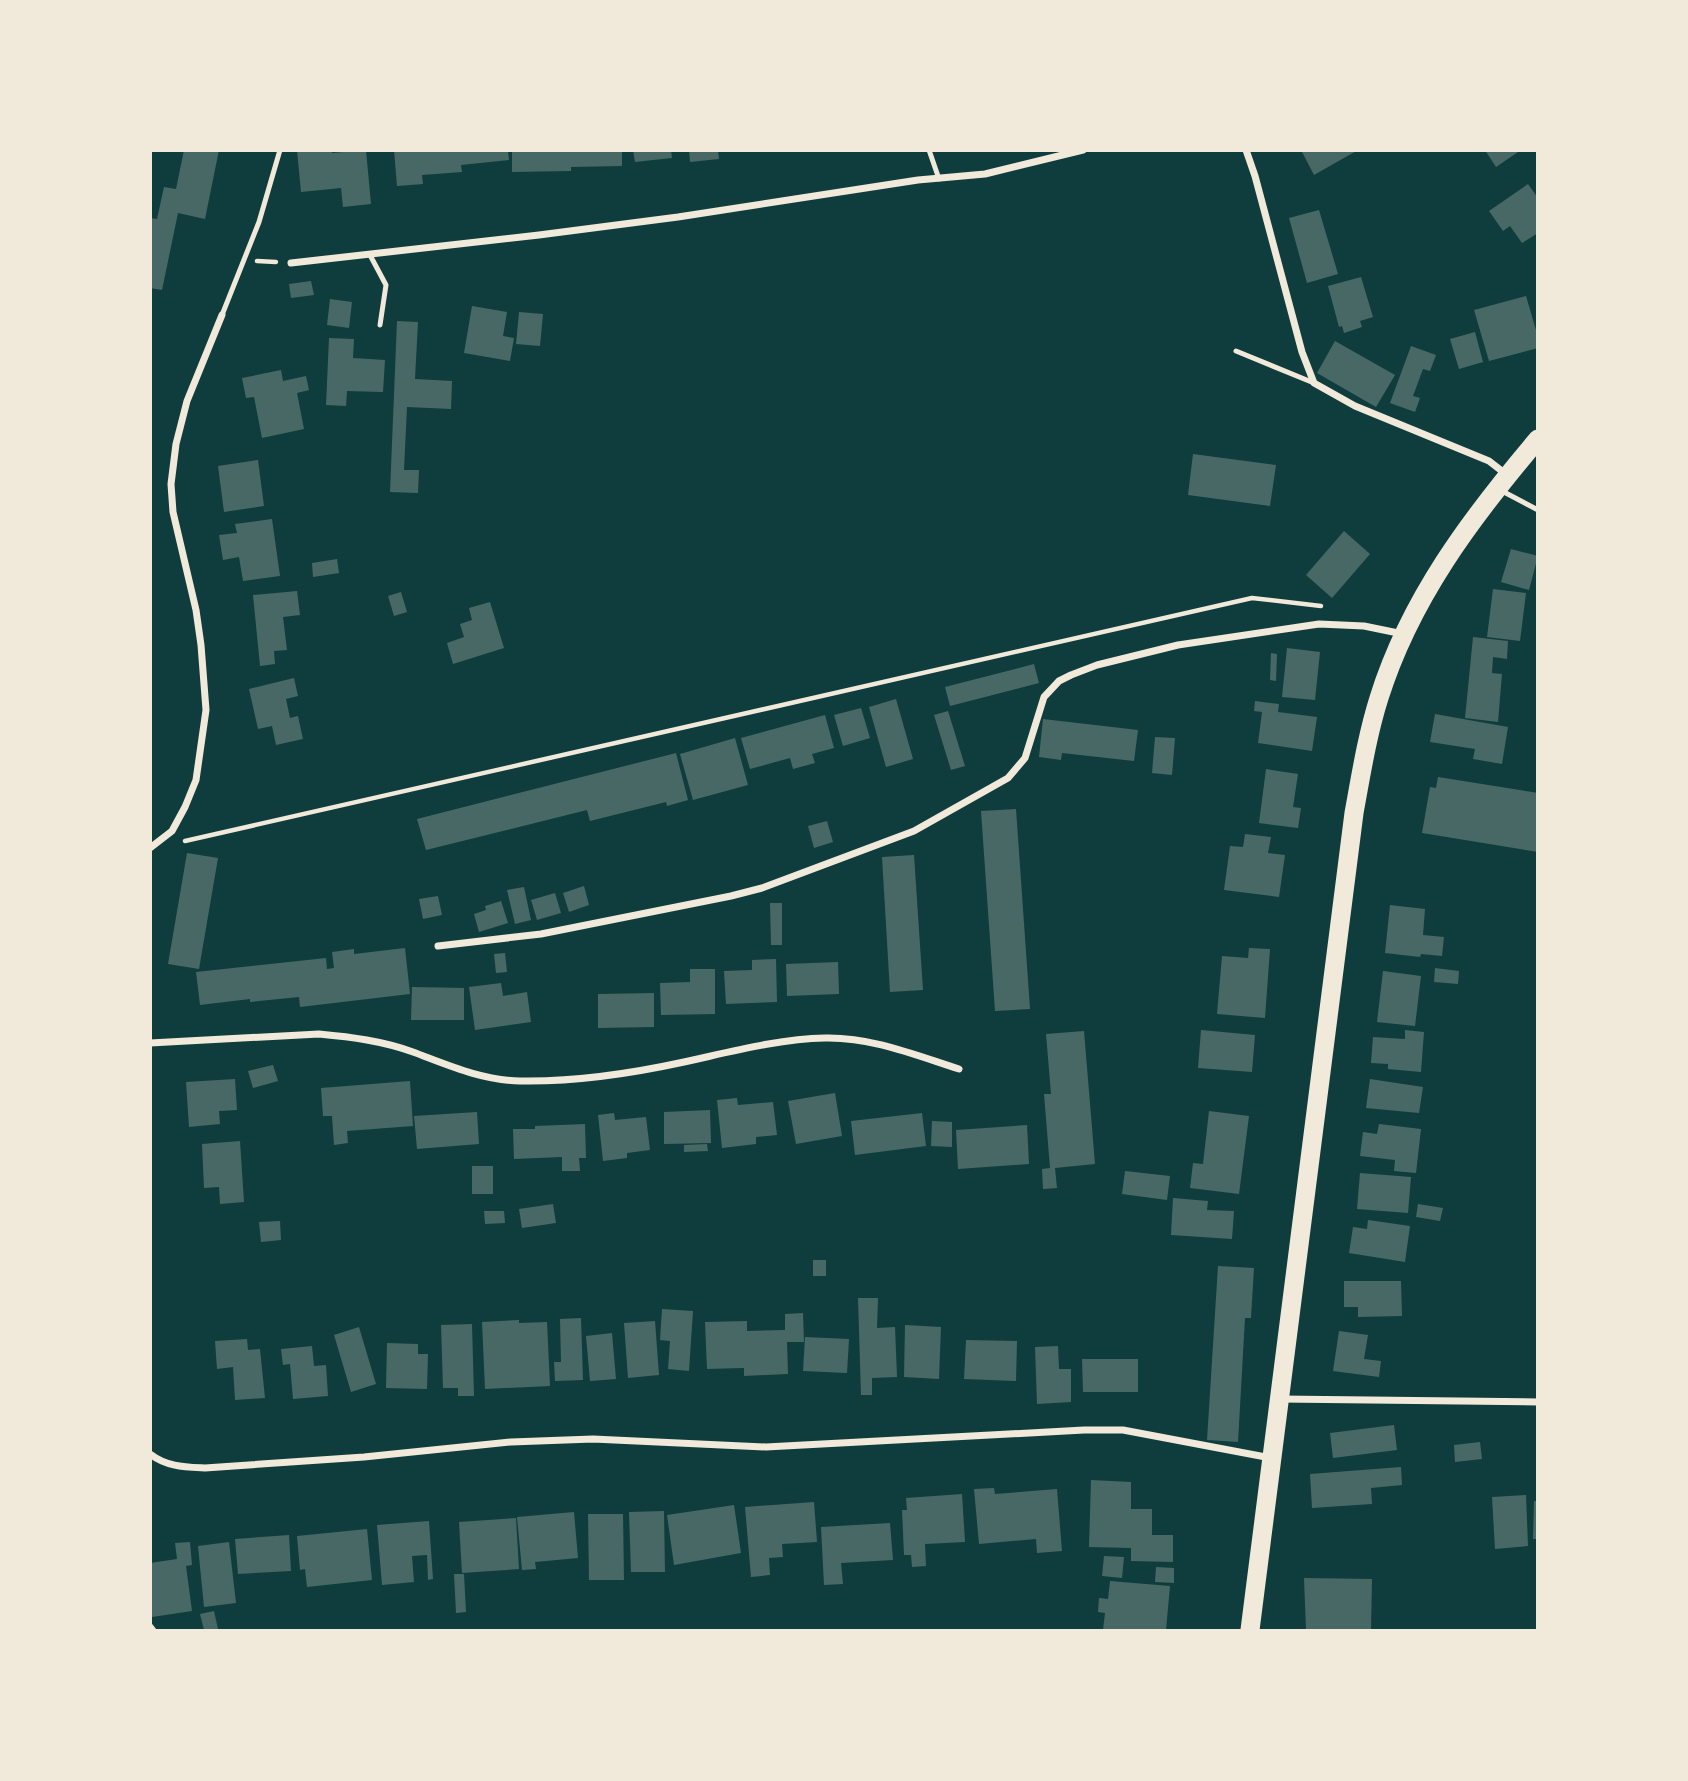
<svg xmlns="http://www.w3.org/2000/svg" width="1688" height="1781" font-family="Montserrat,sans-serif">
<rect width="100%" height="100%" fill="#0f3d3e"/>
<!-- building -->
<g fill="#486865">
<path d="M184,150H219L205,219L178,213L162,290L150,288V218L157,219L164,187L176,189Z"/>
<path d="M297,150H332V153L366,150L371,204L343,207L341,188L301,192Z"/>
<path d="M394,150H508L509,160L461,165L462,172L422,175L423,184L397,186Z"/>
<path d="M512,150H622V166L571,167V171L512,172Z"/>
<path d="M633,150H671L672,158L635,162Z"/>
<path d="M689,150H718L719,159L690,162Z"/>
<path d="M1301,150H1358L1314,175Z"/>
<path d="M1485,150H1521L1496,167Z"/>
<path d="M1528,184L1538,198V233L1522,243L1510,226L1503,231L1489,211Z"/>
<path d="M1319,210L1338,274L1307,283L1289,218Z"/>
<path d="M1361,277L1373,317L1360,321L1362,327L1344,333L1342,326L1339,327L1328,286Z"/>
<path d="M311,281L314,295L291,298L289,284Z"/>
<path d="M1526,296L1538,337V348L1489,361L1474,310Z"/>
<path d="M330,299L352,302L349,328L327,325Z"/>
<path d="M472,306L507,312L503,336L514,338L510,361L464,353Z"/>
<path d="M519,312L543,314L540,346L516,344Z"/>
<path d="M397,321L418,322L415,379L452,381L451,409L407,407L404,470H419L418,493L390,492Z"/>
<path d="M1475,332L1483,362L1459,369L1450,339Z"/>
<path d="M329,338L354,339L353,358L385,360L383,392L347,391L346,406L326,405Z"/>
<path d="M1335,341L1395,375L1376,407L1317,373Z"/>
<path d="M1411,346L1436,355L1430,371L1423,369L1413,396L1420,398L1415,412L1390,403Z"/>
<path d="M281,370L283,381L306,376L309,390L297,393L304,429L262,438L254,397L246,398L242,378Z"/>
<path d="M1193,454L1276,465L1270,506L1188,495Z"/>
<path d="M258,460L264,506L224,512L218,466Z"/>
<path d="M272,519L280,576L243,581L239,557L223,560L219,535L237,533L235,524Z"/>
<path d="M1344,531L1370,554L1332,598L1306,575Z"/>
<path d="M1511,549L1538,556L1529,590L1501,582Z"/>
<path d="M337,559L339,573L313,577L312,563Z"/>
<path d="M1493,589L1526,593L1520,641L1487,637Z"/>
<path d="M297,591L300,615L283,617L287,650L274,651L275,664L260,666L253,595Z"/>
<path d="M401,592L407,612L394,616L388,596Z"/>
<path d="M490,602L504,648L453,664L447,643L464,637L460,624L472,620L469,608Z"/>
<path d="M1473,637L1508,641L1507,659L1493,657L1492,673L1502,674L1498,722L1465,718Z"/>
<path d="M1287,648L1320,652L1315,700L1282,697Z"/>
<path d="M1271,653L1277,654L1276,681L1270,680Z"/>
<path d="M1034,664L1039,683L950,706L945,687Z"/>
<path d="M294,678L298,696L286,699L290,718L298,716L303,739L276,745L272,726L258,729L249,689Z"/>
<path d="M896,699L913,759L886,767L869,707Z"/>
<path d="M1255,701L1279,704L1278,712L1317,717L1312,751L1258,743L1262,712L1254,711Z"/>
<path d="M861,708L870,738L843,746L834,715Z"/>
<path d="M948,711L965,766L951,770L934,715Z"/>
<path d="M1435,714L1508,727L1502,764L1473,759L1475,749L1430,742Z"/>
<path d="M825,715L834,748L812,754L815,763L793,769L790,758L750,769L741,738Z"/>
<path d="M1043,719L1138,730L1134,761L1062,753L1061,760L1039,757Z"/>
<path d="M1155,737L1175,738L1172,775L1152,773Z"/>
<path d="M735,738L748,785L693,800L680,754Z"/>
<path d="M676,753L688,800L667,806L666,802L590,821L587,810L426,850L417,819Z"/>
<path d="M1266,769L1298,774L1293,807L1301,808L1298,828L1259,823Z"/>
<path d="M1438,777L1538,793V852L1422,833L1430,787L1436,788Z"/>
<path d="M1016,809L1030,1009L995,1011L981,811Z"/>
<path d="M827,821L833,842L814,848L808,826Z"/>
<path d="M1245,834L1271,837L1268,853L1285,855L1279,897L1224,890L1230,846L1243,847Z"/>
<path d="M187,853L218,858L199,969L168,964Z"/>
<path d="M914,855L923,990L890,992L882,857Z"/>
<path d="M584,886L589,905L569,912L563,893Z"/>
<path d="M524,887L531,920L515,924L507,890Z"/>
<path d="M555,893L561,913L537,920L531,900Z"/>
<path d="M438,896L442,915L423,919L419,899Z"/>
<path d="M501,901L508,923L479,932L474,914L486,910L485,906Z"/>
<path d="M770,903H782V945H771Z"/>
<path d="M1390,905L1425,909L1423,935L1444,937L1442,956L1421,954L1420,957L1385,953Z"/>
<path d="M405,948L410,994L300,1007L299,997L250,1002V999L200,1005L196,972L326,958L327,969L334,968L332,952L354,949V954Z"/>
<path d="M1249,948L1270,949L1265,1018L1217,1014L1222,956L1248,958Z"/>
<path d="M505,953L507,972L496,973L494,954Z"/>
<path d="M776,959L777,1002L726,1004L724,971L752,970V960Z"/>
<path d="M838,962L839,994L787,996L786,964Z"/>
<path d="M1435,968L1459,971L1458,984L1434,982Z"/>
<path d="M690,969H715V1014L661,1015L660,983L690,982Z"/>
<path d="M1383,971L1421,976L1415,1026L1377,1022Z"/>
<path d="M501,983L503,996L527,992L531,1022L475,1030L469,987Z"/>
<path d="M412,987L464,988V1020H411Z"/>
<path d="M654,993V1027L598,1028V994Z"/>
<path d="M1201,1030L1255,1035L1252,1072L1198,1068Z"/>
<path d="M1405,1030L1424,1032L1421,1072L1388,1069V1064L1371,1063L1373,1037L1405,1039Z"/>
<path d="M1084,1031L1095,1164L1055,1168L1057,1188L1043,1189L1042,1169L1050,1168L1044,1094H1051L1046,1034Z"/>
<path d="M273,1065L278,1081L253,1088L248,1071Z"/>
<path d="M235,1079L237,1110L219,1111L220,1124L189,1127L186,1082Z"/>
<path d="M1370,1079L1423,1087L1419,1113L1366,1108Z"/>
<path d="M410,1081L413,1126L347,1131L348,1143L334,1145L332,1116H323L321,1088Z"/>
<path d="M835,1093L842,1136L796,1144L788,1101Z"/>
<path d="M737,1098L738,1105L773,1102L777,1135L756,1137V1144L722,1148L717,1100Z"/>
<path d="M710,1110L711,1143L664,1144V1112Z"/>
<path d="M1209,1111L1249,1116L1239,1194L1190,1188L1193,1163L1203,1164Z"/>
<path d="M477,1112L479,1144L417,1149L414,1116Z"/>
<path d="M614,1113L615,1120L646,1117L650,1150L627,1153V1158L603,1161L598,1115Z"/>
<path d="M922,1113L926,1146L855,1155L851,1121Z"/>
<path d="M932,1121L952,1122V1147L931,1146Z"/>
<path d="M585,1124L586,1158H579L580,1171H562V1157L514,1159L513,1129H535V1126Z"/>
<path d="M1379,1124L1421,1129L1416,1173L1394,1171L1395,1160L1360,1156L1363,1132L1377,1134Z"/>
<path d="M1027,1125L1029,1164L958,1169L956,1130Z"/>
<path d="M240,1141L244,1202L220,1204L219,1187L204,1188L202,1144Z"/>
<path d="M707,1144L708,1151L684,1152V1145Z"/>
<rect x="472" y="1166" width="21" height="28"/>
<path d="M1125,1171L1170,1176L1167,1200L1122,1194Z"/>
<path d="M1360,1173L1411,1177L1408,1213L1357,1209Z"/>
<path d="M1173,1198L1208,1201L1207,1210L1234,1211L1232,1239L1171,1235Z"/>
<path d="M553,1204L556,1223L522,1228L519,1209Z"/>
<path d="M1418,1204L1443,1208L1440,1221L1416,1217Z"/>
<path d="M484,1211H504L505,1223L485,1224Z"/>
<path d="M1368,1220L1410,1226L1405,1262L1349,1253L1353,1227L1367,1229Z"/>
<path d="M280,1221L281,1240L261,1242L259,1222Z"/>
<rect x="813" y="1260" width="13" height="16"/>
<path d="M1218,1266L1254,1268L1251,1318H1245L1238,1442L1207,1440Z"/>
<path d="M1344,1281H1401L1402,1316L1358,1317V1307H1344Z"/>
<path d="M858,1298H878L877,1328L895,1327L897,1377L872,1378V1395H861Z"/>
<path d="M662,1309L693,1311L689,1371L668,1369L670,1341L660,1340Z"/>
<path d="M803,1313L804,1342H787L788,1374L744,1376V1368L707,1369L705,1322L747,1321V1331L785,1330V1314Z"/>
<path d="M581,1318L583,1380L555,1381L554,1362H561L560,1319Z"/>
<path d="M519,1320V1323L547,1322L550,1386L485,1389L482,1322Z"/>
<path d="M655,1321L659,1375L628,1378L624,1323Z"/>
<path d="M472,1324L474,1396H458V1388H443L441,1325Z"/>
<path d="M905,1325L941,1327L939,1379L904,1377Z"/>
<path d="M359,1327L376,1384L351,1392L334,1335Z"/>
<path d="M1339,1331L1368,1335L1364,1359L1381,1361L1379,1377L1333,1371Z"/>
<path d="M612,1333L616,1379L590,1381L586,1336Z"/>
<path d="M805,1337L849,1339L847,1373L803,1371Z"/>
<path d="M247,1339L248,1350L260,1349L265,1398L235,1400L233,1367L217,1369L215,1341Z"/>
<path d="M966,1340L1017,1341L1016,1381L964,1379Z"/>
<path d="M387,1343L418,1344V1354H428L427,1389L386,1388Z"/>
<path d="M312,1346L314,1366L326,1365L328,1396L293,1399L290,1364L283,1365L281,1349Z"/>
<path d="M1058,1346L1059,1369H1071V1402L1037,1404L1035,1347Z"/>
<path d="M1082,1359H1138V1392H1083Z"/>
<path d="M1394,1425L1397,1450L1333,1458L1330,1433Z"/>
<path d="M1480,1442L1482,1459L1455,1462L1454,1445Z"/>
<path d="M1401,1467L1402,1485L1371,1488L1372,1504L1312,1508L1310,1474Z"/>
<path d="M1091,1480L1131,1482V1509H1152V1535H1173V1562L1131,1561V1548L1089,1547Z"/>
<path d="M994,1488L995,1494L1057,1489L1062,1551L1037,1553L1036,1539L979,1544L974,1489Z"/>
<path d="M962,1494L965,1542L925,1544L926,1566L912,1567L911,1555H904L902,1510H907L906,1498Z"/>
<path d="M1526,1495L1528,1546L1495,1549L1492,1497Z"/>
<path d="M1534,1501H1538V1539H1533Z"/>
<path d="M814,1502L817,1542L782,1544L783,1557L769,1558L770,1575L751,1577L745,1507Z"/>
<path d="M734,1505L741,1553L674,1565L667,1515Z"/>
<path d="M664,1511L665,1572H631L629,1512Z"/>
<path d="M574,1512L578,1558L535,1562L536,1569L522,1570L517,1517Z"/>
<path d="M588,1514H623L624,1580H589Z"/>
<path d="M516,1518L519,1569L462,1573L459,1522Z"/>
<path d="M429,1521L433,1579L428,1580L427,1555L412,1556L414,1582L382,1585L377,1525Z"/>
<path d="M890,1523L893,1560L841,1563L843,1584L824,1585L821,1527Z"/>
<path d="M367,1529L372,1580L307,1587L305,1569L300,1570L297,1536Z"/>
<path d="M289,1535L291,1571L238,1574L235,1539Z"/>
<path d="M190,1542L192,1565L186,1566L192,1611L152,1617L150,1563L177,1559L175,1543Z"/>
<path d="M229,1542L236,1603L204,1607L198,1546Z"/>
<path d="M1104,1556L1124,1557L1122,1578L1102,1576Z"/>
<path d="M1156,1567L1174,1568V1583L1155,1582Z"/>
<path d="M454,1574H464L466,1612L456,1613Z"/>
<path d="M1304,1578L1372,1579L1371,1630H1306Z"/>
<path d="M1110,1581L1170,1586L1166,1630H1103L1105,1613L1098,1612L1099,1598L1108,1599Z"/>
<path d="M214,1611L218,1629L204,1630L200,1614Z"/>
</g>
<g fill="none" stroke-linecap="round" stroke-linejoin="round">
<!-- path -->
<g stroke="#f1e9da" stroke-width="4.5">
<path d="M257,261L276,262"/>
<path d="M185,841L1252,598L1321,606"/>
<path d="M150,1625L154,1630"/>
</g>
<!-- service -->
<g stroke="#f1e9da" stroke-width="5">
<path d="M929,150L939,179"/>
<path d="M370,255L386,285L380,325"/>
<path d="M222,315L259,222L280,150"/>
<path d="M1236,351L1314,383"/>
<path d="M1502,491L1538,510"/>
</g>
<!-- minor -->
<g stroke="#f1e9da" stroke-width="7">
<path d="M1246,150L1255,176L1302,352L1314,383L1355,406L1489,461L1507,475"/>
<path d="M291,263L539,235L678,217L918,180L985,174L1083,150"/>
<path d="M150,848L172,831L185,807L196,780L206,710L201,645L196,610L173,512L171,484L176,444L187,401L222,315"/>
<path d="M438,946L541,934L731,896L762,888L914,831L1008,778L1025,758L1044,697L1059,681L1071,675L1097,665L1178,645L1319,624L1364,626L1403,634"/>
<path d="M150,1043L319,1034C351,1037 383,1041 413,1052C448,1065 481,1080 520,1081C576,1082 629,1074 684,1062C730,1052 778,1039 825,1038C872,1037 915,1055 959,1069"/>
<path d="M1280,1399L1538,1402"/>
<path d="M150,1454C167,1467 185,1467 205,1468L364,1457L511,1442L593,1439L766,1447L1084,1430H1123L1271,1458"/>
</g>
<!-- trunk -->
<path stroke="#f1e9da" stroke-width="19" d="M1250,1630L1354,813C1361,775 1367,736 1379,698C1410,599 1471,518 1538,439"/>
</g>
<!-- border -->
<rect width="1688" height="1781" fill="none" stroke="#f1e9da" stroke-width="304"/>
</svg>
